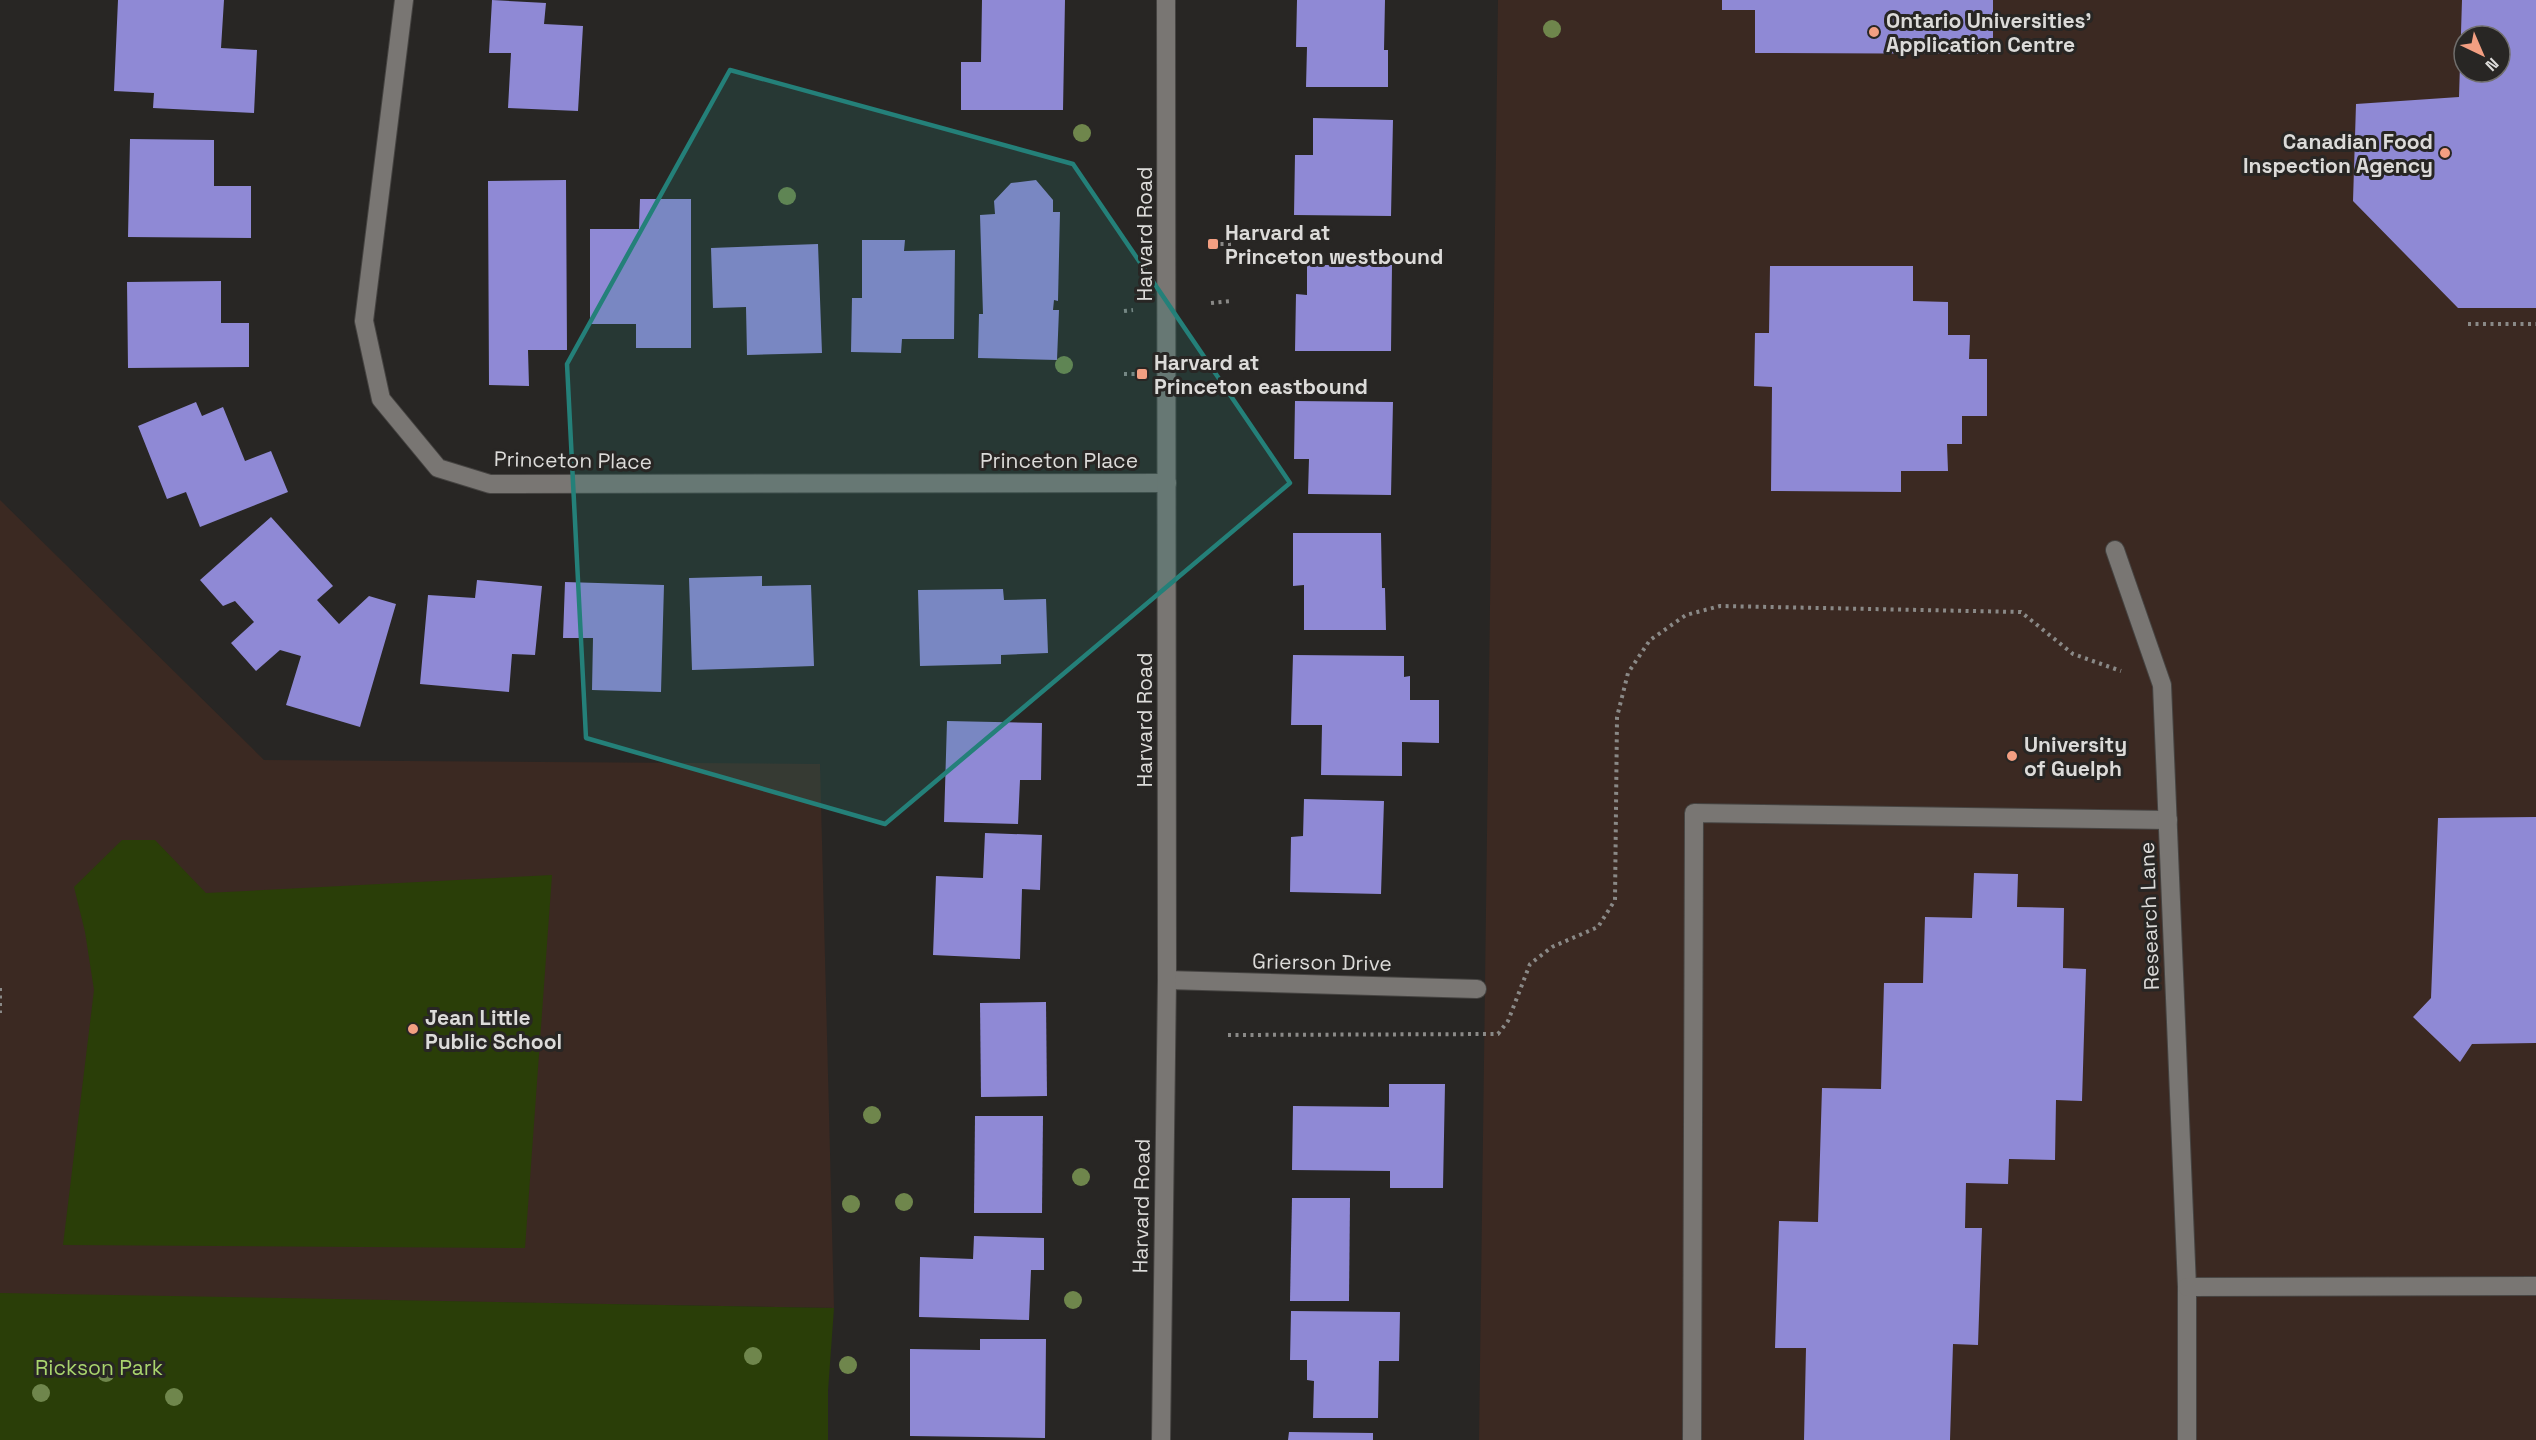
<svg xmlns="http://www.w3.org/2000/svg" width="2536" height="1440" font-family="'Space Grotesk',sans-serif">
<rect width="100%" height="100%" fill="#282624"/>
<!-- education -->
<g fill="#3b2922" fill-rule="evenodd">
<path d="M1498,0H2536V1440H1479ZM2464,36H2500V72H2464Z"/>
<path d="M0,500L264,760L820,764L834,1308L0,1294Z"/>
</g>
<!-- green -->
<g fill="#2a3e08">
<path d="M122,840H155L206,893L552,875L525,1248L63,1245L94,990L85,932L74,887Z"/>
<path d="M0,1293L834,1308L828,1391V1440H0Z"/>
</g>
<!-- building -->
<g fill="#8f89d5" fill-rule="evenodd">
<path d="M118,0H224L221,48L257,50L254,113L153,108L154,93L114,91Z"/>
<path d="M492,0L546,3L544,24L583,26L578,111L508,108L511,53H489Z"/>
<path d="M982,0H1065L1063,110H961V62H981Z"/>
<path d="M1297,0H1385L1384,50H1388V87H1306L1307,47H1296Z"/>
<path d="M1722,0H1993V54L1755,53V10H1722Z"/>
<path d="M2462,0H2536V308H2458L2353,201L2356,104L2459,97ZM2464,36H2500V72H2464Z"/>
<path d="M1313,118L1393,120L1391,216L1294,215L1295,155H1313Z"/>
<path d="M130,139L214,140V186H251V238L128,237Z"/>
<path d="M566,180L567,350H528L529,386L489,385L488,181Z"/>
<path d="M1036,180L1053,200V212H1060L1058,301L1054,300L1053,310H1059L1057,360L978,358L979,314H983L980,215L995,214L994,201L1011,183Z"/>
<path d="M640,199H691V348H636V324H590V229H639Z"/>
<path d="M862,240H905L904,251L955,250L954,339H902L901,353L851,352L852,298H862Z"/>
<path d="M818,244L822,353L747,355L746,307L713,308L711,248Z"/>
<path d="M1307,265H1392L1391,351H1295L1296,294L1307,295Z"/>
<path d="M1770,266H1913V301L1948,302V335H1970L1969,359H1987V416H1962V444H1947L1948,471H1901V492L1771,491L1772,387L1754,386L1755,333H1769Z"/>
<path d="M221,281V323H249V367L128,368L127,282Z"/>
<path d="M1295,401L1393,402L1391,495L1308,494L1309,459H1294Z"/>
<path d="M196,402L202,416L223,407L245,461L271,451L288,492L200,527L186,492L167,499L138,426Z"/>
<path d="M271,517L333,586L317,600L339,624L369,596L396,604L360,727L286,705L301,656L280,650L256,671L231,643L254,622L235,601L223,606L200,580Z"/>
<path d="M1293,533H1381L1382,588H1385L1386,630H1304V585L1293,586Z"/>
<path d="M762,576V586L811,585L814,666L692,670L689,578Z"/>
<path d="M477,580L542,586L535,655L512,654L509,692L420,684L428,595L475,598Z"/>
<path d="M565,582L664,585L661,692L592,690L593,638H563Z"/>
<path d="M1003,589L1004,600L1046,599L1048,653L1001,655V664L920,666L918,590Z"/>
<path d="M1293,655L1404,656V677L1410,676V700H1439V743L1402,742V776L1321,775L1322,725H1291Z"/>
<path d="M947,721L1042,723L1041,780H1020L1018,824L944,822Z"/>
<path d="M1304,799L1384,801L1381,894L1290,892L1291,837L1303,836Z"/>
<path d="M2536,817V1043L2472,1044L2460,1062L2413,1017L2431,998L2438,818Z"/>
<path d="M985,833L1042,835L1040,890L1022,889L1020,959L933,955L936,876L983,878Z"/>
<path d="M1974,873L2018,874L2017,907L2064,908L2063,968L2086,969L2082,1101L2056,1100L2055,1160L2009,1159L2008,1184L1966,1183L1965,1228H1982L1978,1345L1953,1344L1950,1440H1804L1806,1348H1775L1779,1221L1818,1222L1822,1088L1881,1089L1884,983H1923L1925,917L1972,918Z"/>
<path d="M1046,1002L1047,1096L981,1097L980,1003Z"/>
<path d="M1389,1084H1445L1443,1188H1390V1171L1292,1170L1293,1106L1389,1107Z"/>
<path d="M975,1116H1043L1042,1213H974Z"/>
<path d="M1292,1198H1350L1349,1301H1290Z"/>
<path d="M974,1236L1044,1238V1270H1031L1029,1320L919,1317L920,1257L973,1259Z"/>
<path d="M1291,1311L1400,1312L1399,1361H1379L1378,1418H1313L1314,1381L1307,1380V1360H1290Z"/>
<path d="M980,1339H1046L1045,1438L910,1436V1349L980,1350Z"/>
<path d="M1289,1432L1373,1433V1440H1288Z"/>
</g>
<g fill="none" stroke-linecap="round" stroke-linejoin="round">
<!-- lane casing -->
<g stroke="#464442" stroke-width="20">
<path id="lane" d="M1692,1440L1694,813L2168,820"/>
</g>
<!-- street casing -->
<g stroke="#464442" stroke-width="20">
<g id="street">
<path d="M404,0L364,321L381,399L438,468L490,484L1167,483"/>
<path d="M2115,550L2162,685L2187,1287V1440"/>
<path d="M1167,980L1477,989"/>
<path d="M2187,1287L2536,1286"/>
<path d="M1161,1440L1167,980L1166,0"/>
</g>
</g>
<!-- path -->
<g stroke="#8a8987" stroke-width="4" stroke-dasharray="3 4.5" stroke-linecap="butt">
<path d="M1213,244H1233"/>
<path d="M1211,303L1232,301"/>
<path d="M1124,311L1133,310"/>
<path d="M2468,324H2536"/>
<path d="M1124,374H1135"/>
<path d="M0,988V1013"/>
<path d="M1228,1035L1498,1034L1508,1021L1530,964L1552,947L1598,927L1615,900L1617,717L1628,673L1650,640L1686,615L1720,606L2021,612L2073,654L2121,671"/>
</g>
<!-- lane -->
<use href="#lane" stroke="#797673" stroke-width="18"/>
<!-- street -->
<use href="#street" stroke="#797673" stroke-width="18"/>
</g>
<!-- trees -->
<g fill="#6f864c">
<circle cx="1552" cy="29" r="9"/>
<circle cx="1082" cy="133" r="9"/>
<circle cx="787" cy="196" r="9"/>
<circle cx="1064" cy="365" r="9"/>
<circle cx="872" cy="1115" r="9"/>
<circle cx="1081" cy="1177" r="9"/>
<circle cx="904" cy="1202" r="9"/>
<circle cx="851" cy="1204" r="9"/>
<circle cx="1073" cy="1300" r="9"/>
<circle cx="753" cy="1356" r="9"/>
<circle cx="848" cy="1365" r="9"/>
<circle cx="106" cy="1373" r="9"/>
<circle cx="41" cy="1393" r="9"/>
<circle cx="174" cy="1397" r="9"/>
</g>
<!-- marked area -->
<path fill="#248079" fill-opacity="0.2" stroke="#248079" stroke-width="4.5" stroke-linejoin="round" d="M730,70L1073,164L1290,483L885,824L586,738L567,364Z"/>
<!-- markers -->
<g fill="#f39f82" stroke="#282624" stroke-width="2">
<circle cx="1874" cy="32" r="6"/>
<circle cx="2445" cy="153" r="6"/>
<rect x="1207" y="238" width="12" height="12" rx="3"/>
<rect x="1136" y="368" width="12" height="12" rx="3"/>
<circle cx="2012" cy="756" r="6"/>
<circle cx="413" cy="1029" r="6"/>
</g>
<g text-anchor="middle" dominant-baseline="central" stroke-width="6" stroke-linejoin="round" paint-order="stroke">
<!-- poi labels -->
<g font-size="21" font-weight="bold" fill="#dcdbd9" stroke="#282624" text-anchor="start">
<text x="1886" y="20">Ontario Universities'<tspan x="1886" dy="24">Application Centre</tspan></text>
<text x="2433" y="141" text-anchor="end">Canadian Food<tspan x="2433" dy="24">Inspection Agency</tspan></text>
<text x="1225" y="232">Harvard at<tspan x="1225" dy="24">Princeton westbound</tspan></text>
<text x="1154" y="362">Harvard at<tspan x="1154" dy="24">Princeton eastbound</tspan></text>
<text x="2024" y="744">University<tspan x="2024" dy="24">of Guelph</tspan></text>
<text x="425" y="1017">Jean Little<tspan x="425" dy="24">Public School</tspan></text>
</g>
<!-- street labels -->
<g font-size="21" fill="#dcdbd9" stroke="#282624">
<text transform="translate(1144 234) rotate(-90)">Harvard Road</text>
<text transform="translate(573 460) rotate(1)">Princeton Place</text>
<text x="1059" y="460">Princeton Place</text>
<text transform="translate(1144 720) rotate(-90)">Harvard Road</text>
<text transform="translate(2149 916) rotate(-92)">Research Lane</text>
<text transform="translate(1322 962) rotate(1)">Grierson Drive</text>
<text transform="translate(1141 1206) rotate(-89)">Harvard Road</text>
</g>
<!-- park labels -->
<g font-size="21" fill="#a9d56d" stroke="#282624">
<text x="99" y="1367">Rickson Park</text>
</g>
</g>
<!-- north arrow -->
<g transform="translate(2482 54) rotate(136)"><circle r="28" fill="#282624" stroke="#706e6c" stroke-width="1.5"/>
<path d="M0-4.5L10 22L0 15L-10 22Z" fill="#f39f82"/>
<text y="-9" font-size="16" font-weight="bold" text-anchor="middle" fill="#dcdbd9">N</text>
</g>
</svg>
